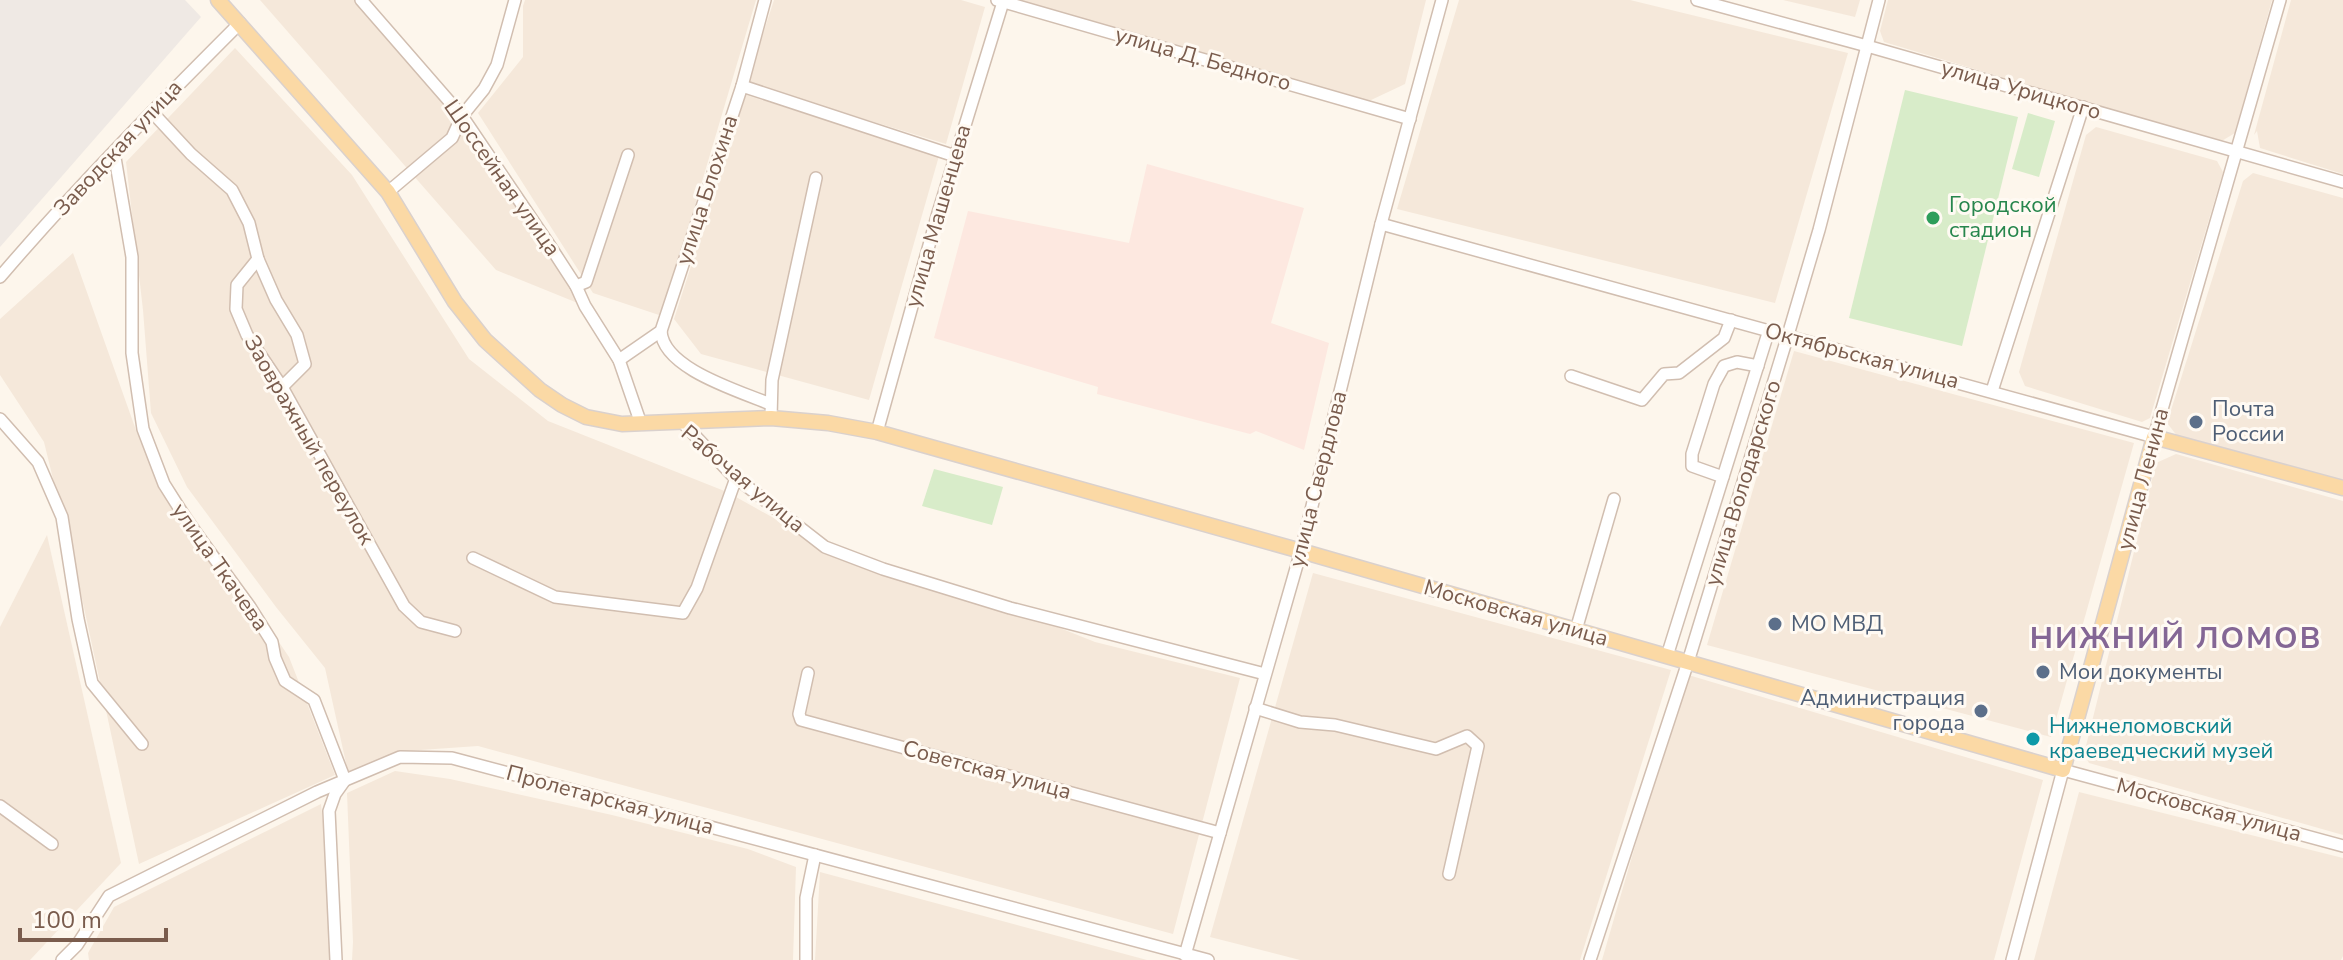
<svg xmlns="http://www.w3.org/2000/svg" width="2343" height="960" font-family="'Nunito Sans',sans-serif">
<rect width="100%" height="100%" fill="#fdf6ec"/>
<!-- residential -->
<g fill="#f5e8da">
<path d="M260,0H359L500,169L585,306L496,270Z"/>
<path d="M525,0H756L662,316L593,293L478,113L523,57V6Z"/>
<path d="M774,0H961L985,7L946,144L747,83Z"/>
<path d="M1011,0H1426L1405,84L1369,101Z"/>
<path d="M1459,0H1630L1848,53L1775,303L1397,209Z"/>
<path d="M1783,0H1860L1855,17Z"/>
<path d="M1888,0H2272L2235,133L2220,142L1884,42L1880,31Z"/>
<path d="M2291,0H2343V174L2260,148L2257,131L2254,135Z"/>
<path d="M235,48L352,175L469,359L548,421L727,492L840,555L1010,608L1095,642L1240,678L1173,934L478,746L406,751L348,772L325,668L276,607L187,487L151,413L143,310L126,162Z"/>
<path d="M746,95L939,156L869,400L701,354L674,319Z"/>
<path d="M2096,127L2217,161L2223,172L2150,418L2142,422L2025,386L2019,372L2086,135Z"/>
<path d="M2253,173L2343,198V484L2178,437L2167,423L2243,181Z"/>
<path d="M73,253L137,433L289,657L335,775L139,864L80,589L44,442L0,375V319Z"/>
<path d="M1794,351L2134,443L2051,737L1707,645Z"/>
<path d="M2176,454L2343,501V835L2089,763L2084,754L2156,463Z"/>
<path d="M47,535L121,863L30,960H0V627Z"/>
<path d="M1313,573L1671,670L1580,960H1300L1210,937Z"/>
<path d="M1685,674L2043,780L1994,960H1602Z"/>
<path d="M395,771L450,779L612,815L748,849L796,867L793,960H352L353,942L347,793Z"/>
<path d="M2079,792L2343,858V956L2341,960H2034Z"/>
<path d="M321,804L334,925L333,960H89L88,953L114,907Z"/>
<path d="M820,872L1147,960H815Z"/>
</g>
<!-- commercial -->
<path fill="#fde8e0" d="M1147,164L1304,208L1271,323L1329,343L1304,450L1256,431L1250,434L1097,394L1098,387L934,338L968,211L1129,243Z"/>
<!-- industrial -->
<path fill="#efe9e4" d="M0,0H185L201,17L0,247Z"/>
<!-- green -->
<g fill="#d8ecc9">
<path d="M1905,90L2018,117L1962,346L1849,318Z"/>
<path d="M2028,113L2055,121L2039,177L2012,169Z"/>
<path d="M934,469L1003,487L992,525L922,506Z"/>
</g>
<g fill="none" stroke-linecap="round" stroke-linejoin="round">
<!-- minor casing -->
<g stroke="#d1beb0" stroke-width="14">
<g id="minor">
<path d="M361,0L462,116L550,246L576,286L585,306L619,360L641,424"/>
<path d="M997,0L1410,119"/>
<path d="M1697,0L1867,46L2343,182"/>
<path d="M742,86L955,156"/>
<path d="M152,112L191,154L232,190L249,223L258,259L237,285L236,309L247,335L282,387L404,606L421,622L455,631"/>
<path d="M114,152L132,257V353L143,429L164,484L188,522L250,607L272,642L275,658L285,681L314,700L345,780L335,794L329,811L336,960"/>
<path d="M388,192L452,138L462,116L484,89L497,65L515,0"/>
<path d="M1381,224L2154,437L2280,0"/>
<path d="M258,259L276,300L297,335L305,364L282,387"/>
<path d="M0,277C76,188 158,105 240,23"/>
<path d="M576,286L586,282L628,155"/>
<path d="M661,331C663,369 740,391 770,404"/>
<path d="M619,360L661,331L742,86L765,0"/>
<path d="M1571,376L1642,400L1664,374L1679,373L1724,338L1731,320"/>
<path d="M1992,391L2083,107"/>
<path d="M771,418L772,380L816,178"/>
<path d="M0,419L38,462L62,517L78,619L92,683L142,744"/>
<path d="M683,423L731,474L825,547L883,569L1010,608L1265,674"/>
<path d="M877,432L938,213L1003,2"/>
<path d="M1723,477L1692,466V454L1714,384L1724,366L1737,362L1758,366"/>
<path d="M473,558L555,597L683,613L697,588L736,478"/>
<path d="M1576,630L1614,499"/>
<path d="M1667,656L1769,330"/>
<path d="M808,673L799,714L801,720L1220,833"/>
<path d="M1255,708L1300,722L1335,725L1436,749L1467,736L1478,746L1449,874"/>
<path d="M0,806L52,844"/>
<path d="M1185,955L1301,551L1381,224L1442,0"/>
<path d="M62,960L77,945L109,896L317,792L400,757L452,758L1208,960"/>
<path d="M806,960V898L815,855"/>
<path d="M1590,960L1688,662L1788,335L1819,230L1879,0"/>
<path d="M2012,960L2063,770L2343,846"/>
</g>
</g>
<!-- major casing -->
<g stroke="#dad1cd" stroke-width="17">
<path id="major" d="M218,0L388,192L455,302L485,340L540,390L562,405L586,417L622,424L771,418L828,423L877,432L1301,551L2063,770L2154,437L2343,488"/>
</g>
<!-- minor -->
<use href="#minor" stroke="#fff" stroke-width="11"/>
<!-- major -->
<use href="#major" stroke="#fbd9a5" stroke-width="14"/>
</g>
<!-- markers -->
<circle fill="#2e9e5b" stroke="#fffaf3" stroke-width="3" cx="1933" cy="218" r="8"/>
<g fill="#5c6f8a" stroke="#fffaf3" stroke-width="3">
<circle cx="2196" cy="422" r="8"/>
<circle cx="1775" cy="624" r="8"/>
<circle cx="2043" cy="672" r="8"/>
<circle cx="1981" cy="711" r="8"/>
</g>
<circle fill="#0f9aa8" stroke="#fffaf3" stroke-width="3" cx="2033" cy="739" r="8"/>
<g text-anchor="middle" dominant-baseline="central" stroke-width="6" stroke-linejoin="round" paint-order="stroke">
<!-- street labels -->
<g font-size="22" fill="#7a5c4d" stroke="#fffaf3">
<text transform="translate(1203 59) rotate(16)">улица Д. Бедного</text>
<text transform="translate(2021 90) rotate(16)">улица Урицкого</text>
<text transform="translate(118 148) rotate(-47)">Заводская улица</text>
<text transform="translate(502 178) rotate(55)">Шоссейная улица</text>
<text transform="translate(707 190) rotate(-72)">улица Блохина</text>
<text transform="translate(938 216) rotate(-74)">улица Машенцева</text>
<text transform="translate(1862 356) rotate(15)">Октябрьская улица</text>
<text transform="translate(309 440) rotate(60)">Заовражный переулок</text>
<text transform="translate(743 479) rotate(40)">Рабочая улица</text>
<text transform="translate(1318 479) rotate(-76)">улица Свердлова</text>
<text transform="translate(2143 479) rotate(-75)">улица Ленина</text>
<text transform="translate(1743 483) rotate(-73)">улица Володарского</text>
<text transform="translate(220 567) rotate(55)">улица Ткачева</text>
<text transform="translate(1516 613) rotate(16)">Московская улица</text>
<text transform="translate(987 770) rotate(15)">Советская улица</text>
<text transform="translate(610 800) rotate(15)">Пролетарская улица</text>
<text transform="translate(2209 810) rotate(15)">Московская улица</text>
</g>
<!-- leisure labels -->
<g font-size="22" fill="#27864d" stroke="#fffaf3" text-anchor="start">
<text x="1949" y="205">Городской<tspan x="1949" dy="25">стадион</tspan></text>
</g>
<!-- service labels -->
<g font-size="22" fill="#4e5e75" stroke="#fffaf3" text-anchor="start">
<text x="2212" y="409">Почта<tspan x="2212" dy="25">России</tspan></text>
<text x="1791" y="624">МО МВД</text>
<text x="2059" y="672">Мои документы</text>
<text x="1965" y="698" text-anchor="end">Администрация<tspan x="1965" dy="25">города</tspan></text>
</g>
<!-- culture labels -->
<g font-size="22" fill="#0d838f" stroke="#fffaf3" text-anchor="start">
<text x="2049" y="726">Нижнеломовский<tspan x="2049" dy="25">краеведческий музей</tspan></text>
</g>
<!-- district labels -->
<g font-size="30" font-weight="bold" letter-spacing="2" fill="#846695" stroke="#fffaf3">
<text x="2176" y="638">НИЖНИЙ ЛОМОВ</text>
</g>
</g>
<!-- scale -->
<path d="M20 928v12h146v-12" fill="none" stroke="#7a5c4d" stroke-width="4"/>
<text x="32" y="928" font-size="24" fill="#7a5c4d" stroke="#fffaf3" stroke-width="6" paint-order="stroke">100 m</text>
</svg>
